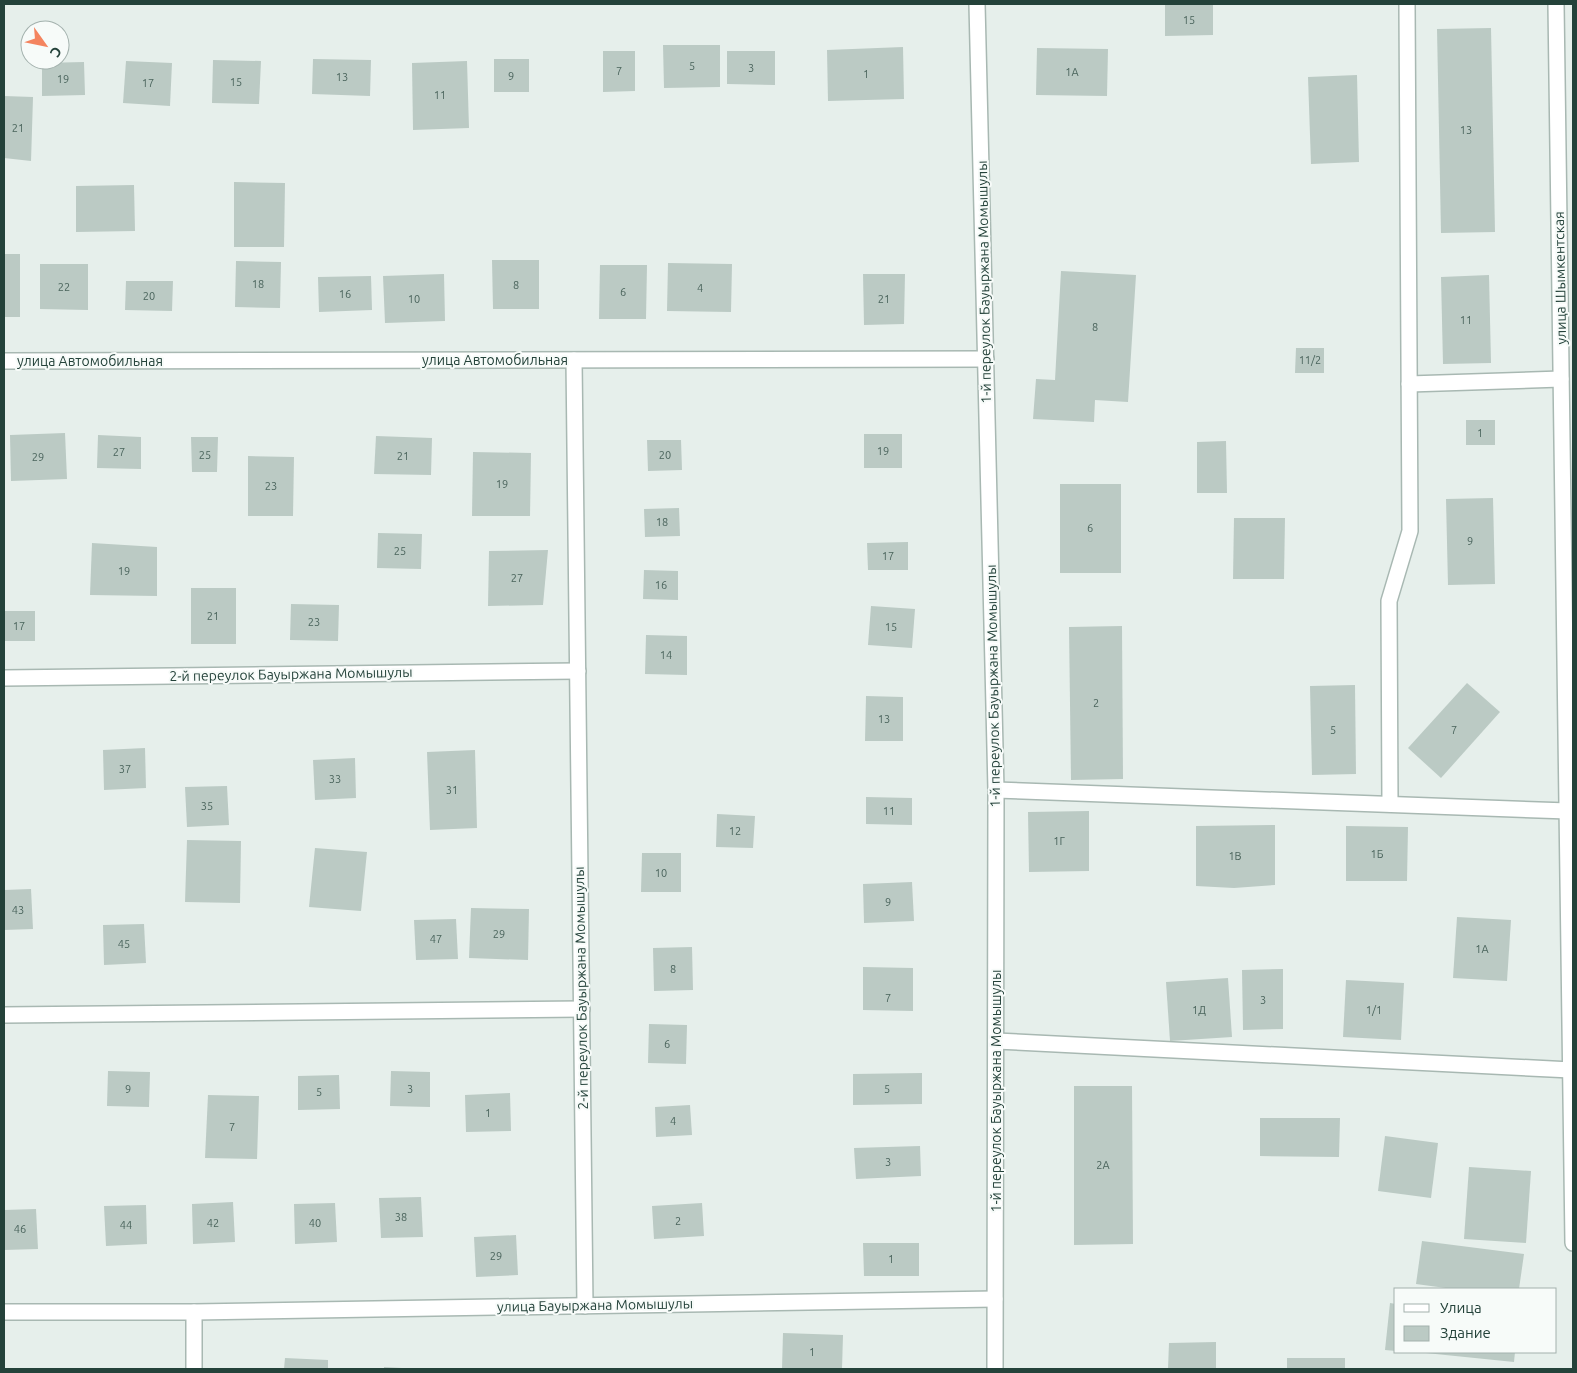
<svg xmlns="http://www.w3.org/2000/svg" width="1577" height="1373" font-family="Ubuntu,sans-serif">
<rect width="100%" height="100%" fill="#e6efeb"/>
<!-- building -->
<g fill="#bbcac4">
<path d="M1165,4H1213V35L1165,36Z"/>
<path d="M1491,28L1495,232L1441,233L1437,29Z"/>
<path d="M663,45H720V87L664,88Z"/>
<path d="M903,47L904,99L828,101L827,50Z"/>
<path d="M1037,48L1108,49L1107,96L1036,95Z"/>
<path d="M603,51H635V91L603,92Z"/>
<path d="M727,51H775V85L727,84Z"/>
<path d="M313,59L371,60L370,96L312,94Z"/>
<rect x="494" y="59" width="35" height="33"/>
<path d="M213,60L261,61L259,104L212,103Z"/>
<path d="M126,61L172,63L170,106L123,103Z"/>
<path d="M467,61L469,128L413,130L412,63Z"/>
<path d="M84,62L85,95L42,96V63Z"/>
<path d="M1357,75L1359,162L1311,164L1308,77Z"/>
<path d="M4,96L33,97L31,161L4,158Z"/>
<path d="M234,182L285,183L284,247H234Z"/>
<path d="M134,185L135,231L76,232V186Z"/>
<rect x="4" y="254" width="16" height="63"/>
<path d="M492,260H539V309H493Z"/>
<path d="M236,261L281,262L280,308L235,307Z"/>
<path d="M668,263L732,264L731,312L667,311Z"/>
<path d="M40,264H88V310L40,309Z"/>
<path d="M600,265H647L646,319H599Z"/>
<path d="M1061,271L1136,275L1128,402L1095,400L1094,422L1033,419L1036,379L1055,380Z"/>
<path d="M444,274L445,321L385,323L383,276Z"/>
<path d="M863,274H905L904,324L864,325Z"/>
<path d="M1489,275L1491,363L1443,364L1441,277Z"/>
<path d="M371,276L372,310L319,312L318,277Z"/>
<path d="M126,281H173L172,311L125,310Z"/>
<path d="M1296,348H1324V373H1295Z"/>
<rect x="1466" y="420" width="29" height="25"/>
<path d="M65,433L67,479L11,481L10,435Z"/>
<rect x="864" y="434" width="38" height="34"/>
<path d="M98,435L141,437V469L97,468Z"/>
<path d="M376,436L432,438L431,475L374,474Z"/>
<path d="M191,437H218L217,472H192Z"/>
<path d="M647,440H681L682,470L648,471Z"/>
<path d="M1226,441L1227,493H1197V442Z"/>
<path d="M473,452L531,453L530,516H472Z"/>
<path d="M248,456L294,457L293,516H248Z"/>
<rect x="1060" y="484" width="61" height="89"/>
<path d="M1493,498L1495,584L1448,585L1446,499Z"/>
<path d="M679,508L680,536L645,537L644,509Z"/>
<path d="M1234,518H1285L1284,579H1233Z"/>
<path d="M378,533L422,534L421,569L377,568Z"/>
<path d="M908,542V570H868L867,543Z"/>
<path d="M92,543L157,547V596L90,595Z"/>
<path d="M548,550L543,605L488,606L489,551Z"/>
<path d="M644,570L678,571V600L643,599Z"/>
<rect x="191" y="588" width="45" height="56"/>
<path d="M291,604L339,605L338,641L290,640Z"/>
<path d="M871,606L915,609L912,648L868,645Z"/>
<rect x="4" y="611" width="31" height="30"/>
<path d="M1122,626L1123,779L1071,780L1069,627Z"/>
<path d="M646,635L687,636V675L645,674Z"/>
<path d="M1467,683L1500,712L1441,778L1408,748Z"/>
<path d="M1355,685L1356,774L1312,775L1310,686Z"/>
<path d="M866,696L903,697V741H865Z"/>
<path d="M145,748L146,788L104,790L103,750Z"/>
<path d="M475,750L477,828L430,830L427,752Z"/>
<path d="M355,758L356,798L315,800L313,760Z"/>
<path d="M227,786L229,825L187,827L185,787Z"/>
<path d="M866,797L912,798V825L866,824Z"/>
<path d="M1089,811V871L1029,872L1028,812Z"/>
<path d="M717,814L755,816L753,848L716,847Z"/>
<path d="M1275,825V885L1234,888L1196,886V826Z"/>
<path d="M1346,826L1408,827L1407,881H1346Z"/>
<path d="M187,840L241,841L240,903L185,902Z"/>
<path d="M315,848L367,852L361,911L309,907Z"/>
<path d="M642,853H681V892H641Z"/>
<path d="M912,882L914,921L864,923L863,884Z"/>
<path d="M31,889L33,929L4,930V890Z"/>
<path d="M471,908L529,909L528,960L469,958Z"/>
<path d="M1457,917L1511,920L1507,981L1453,978Z"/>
<path d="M456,919L458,959L416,960L414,920Z"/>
<path d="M144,924L146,963L104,965L103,925Z"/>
<path d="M692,947L693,990L654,991L653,948Z"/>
<path d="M863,967L913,968V1011L863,1010Z"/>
<path d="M1283,969V1029L1243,1030L1242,970Z"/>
<path d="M1228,978L1232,1037L1170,1041L1166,982Z"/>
<path d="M1346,980L1404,983L1401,1040L1343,1037Z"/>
<path d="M649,1024L687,1025L686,1064L648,1063Z"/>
<path d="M108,1071L150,1072L149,1107L107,1106Z"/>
<path d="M391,1071L430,1072V1107L390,1106Z"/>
<path d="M922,1073V1104L853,1105V1074Z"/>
<path d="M339,1075L340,1109L298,1110V1076Z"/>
<path d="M1074,1086H1132L1133,1244L1074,1245Z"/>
<path d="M510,1093L511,1131L466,1132L465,1095Z"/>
<path d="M208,1095L259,1096L257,1159L205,1158Z"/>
<path d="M690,1105L692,1135L656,1137L655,1107Z"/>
<path d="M1260,1118H1340L1339,1157L1260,1156Z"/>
<path d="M1385,1136L1438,1143L1431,1198L1378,1191Z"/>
<path d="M920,1146L921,1176L856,1179L854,1148Z"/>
<path d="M1469,1167L1531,1171L1526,1243L1464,1239Z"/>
<path d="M421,1197L423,1237L381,1238L379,1198Z"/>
<path d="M233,1202L235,1242L193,1244L192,1204Z"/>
<path d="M335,1203L337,1242L295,1244L294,1204Z"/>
<path d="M702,1203L704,1236L654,1239L652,1206Z"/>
<path d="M146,1205L147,1244L106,1246L104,1206Z"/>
<path d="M36,1209L38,1249L4,1250V1210Z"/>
<path d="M516,1235L518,1275L476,1277L474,1237Z"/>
<path d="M1422,1241L1524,1254L1519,1289H1453L1416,1284Z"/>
<path d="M863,1243H919V1276H864Z"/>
<path d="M1390,1303L1396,1304V1351L1385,1350Z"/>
<path d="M783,1333L843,1335L842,1369H782Z"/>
<path d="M1216,1342V1369H1168L1169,1343Z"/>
<path d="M1416,1352H1515L1514,1362Z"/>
<path d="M285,1358L328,1360V1369H284Z"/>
<rect x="1287" y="1358" width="58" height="11"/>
<path d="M384,1367L402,1368V1369H384Z"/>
</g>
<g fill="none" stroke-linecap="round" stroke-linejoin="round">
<!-- service casing -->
<g stroke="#a8b8b2" stroke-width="18">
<g id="service">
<path d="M1409,384L1561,379"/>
<path d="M996,790L1568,811"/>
<path d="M1390,804L1389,601L1410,531L1407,4"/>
<path d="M4,1015L582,1009"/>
<path d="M996,1041L1571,1070"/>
</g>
</g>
<!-- minor casing -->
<g stroke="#a8b8b2" stroke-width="18">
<g id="minor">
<path d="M977,4L996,790L995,1369"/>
<path d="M1556,4L1573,1243"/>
<path d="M574,360L585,1306"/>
<path d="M4,361L986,359"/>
<path d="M4,678L578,671"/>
<path d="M4,1312H194L995,1299"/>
<path d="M194,1369V1312"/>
</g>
</g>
<!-- service -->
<use href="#service" stroke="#fff" stroke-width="15"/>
<!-- minor -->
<use href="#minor" stroke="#fff" stroke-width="15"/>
</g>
<g text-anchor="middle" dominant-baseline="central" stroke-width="4" stroke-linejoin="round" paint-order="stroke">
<!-- number labels -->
<g font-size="11" fill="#4a645c">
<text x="1189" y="20">15</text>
<text x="692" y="66">5</text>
<text x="751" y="68">3</text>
<text x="619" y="71">7</text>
<text x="1072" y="72">1А</text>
<text x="866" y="74">1</text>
<text x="511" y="76">9</text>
<text x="342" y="77">13</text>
<text x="63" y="79">19</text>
<text x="236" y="82">15</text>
<text x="148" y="83">17</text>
<text x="440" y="95">11</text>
<text x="18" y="128">21</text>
<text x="1466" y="130">13</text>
<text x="258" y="284">18</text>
<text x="516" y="285">8</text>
<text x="64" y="287">22</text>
<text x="700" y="288">4</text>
<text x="623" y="292">6</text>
<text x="345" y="294">16</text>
<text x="149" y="296">20</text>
<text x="414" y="299">10</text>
<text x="884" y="299">21</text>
<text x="1466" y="320">11</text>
<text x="1095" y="327">8</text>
<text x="1310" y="360">11/2</text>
<text x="1480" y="433">1</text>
<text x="883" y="451">19</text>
<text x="119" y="452">27</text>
<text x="205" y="455">25</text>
<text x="665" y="455">20</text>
<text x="403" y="456">21</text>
<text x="38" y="457">29</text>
<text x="502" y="484">19</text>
<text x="271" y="486">23</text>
<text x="662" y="522">18</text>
<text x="1090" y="528">6</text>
<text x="1470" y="541">9</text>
<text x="400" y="551">25</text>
<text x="888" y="556">17</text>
<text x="124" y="571">19</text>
<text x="517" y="578">27</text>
<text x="661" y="585">16</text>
<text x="213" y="616">21</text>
<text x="314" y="622">23</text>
<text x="19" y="626">17</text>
<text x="891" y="627">15</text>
<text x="666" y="655">14</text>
<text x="1096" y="703">2</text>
<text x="884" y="719">13</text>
<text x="1333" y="730">5</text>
<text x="1454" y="730">7</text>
<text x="125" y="769">37</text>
<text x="335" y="779">33</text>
<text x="452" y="790">31</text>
<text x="207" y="806">35</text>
<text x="889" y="811">11</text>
<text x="735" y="831">12</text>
<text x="1059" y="841">1Г</text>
<text x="1377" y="854">1Б</text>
<text x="1235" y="856">1В</text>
<text x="661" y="873">10</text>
<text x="888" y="902">9</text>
<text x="18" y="910">43</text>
<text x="499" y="934">29</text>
<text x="436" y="939">47</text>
<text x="124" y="944">45</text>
<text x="1482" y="949">1А</text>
<text x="673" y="969">8</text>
<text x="888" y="998">7</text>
<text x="1263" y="1000">3</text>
<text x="1199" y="1010">1Д</text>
<text x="1374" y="1010">1/1</text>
<text x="667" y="1044">6</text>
<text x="128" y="1089">9</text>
<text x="410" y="1089">3</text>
<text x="887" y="1089">5</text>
<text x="319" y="1092">5</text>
<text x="488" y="1113">1</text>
<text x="673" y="1121">4</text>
<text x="232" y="1127">7</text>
<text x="888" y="1162">3</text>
<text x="1103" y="1165">2А</text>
<text x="401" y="1217">38</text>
<text x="678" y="1221">2</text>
<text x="213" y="1223">42</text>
<text x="315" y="1223">40</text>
<text x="126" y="1225">44</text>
<text x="20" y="1229">46</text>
<text x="496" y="1256">29</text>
<text x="891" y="1259">1</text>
<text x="812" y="1352">1</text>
</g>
<!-- street labels -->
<g font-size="14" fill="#24423a" stroke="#f7fbf9">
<text transform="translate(1560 278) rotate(-91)">улица Шымкентская</text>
<text transform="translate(984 282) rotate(-91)">1-й переулок Бауыржана Момышулы</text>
<text x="495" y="360">улица Автомобильная</text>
<text x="90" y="361">улица Автомобильная</text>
<text transform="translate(291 674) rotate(-1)">2-й переулок Бауыржана Момышулы</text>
<text transform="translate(993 686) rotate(-91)">1-й переулок Бауыржана Момышулы</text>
<text transform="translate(581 988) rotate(-91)">2-й переулок Бауыржана Момышулы</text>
<text transform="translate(996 1091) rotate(-90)">1-й переулок Бауыржана Момышулы</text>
<text transform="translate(595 1305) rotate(-1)">улица Бауыржана Момышулы</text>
</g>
</g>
<!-- border -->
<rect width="1577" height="1373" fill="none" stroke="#24423a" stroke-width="10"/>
<!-- legend -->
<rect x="1394" y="1288" width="162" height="65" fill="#f7fbf9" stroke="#a3b1ad"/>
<rect x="1404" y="1304" width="25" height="8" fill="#ffffff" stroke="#a3b1ad"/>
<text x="1440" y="1313" font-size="15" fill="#24423a">Улица</text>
<rect x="1404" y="1326" width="25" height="15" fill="#bbcac4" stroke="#a3b1ad"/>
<text x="1440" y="1338" font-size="15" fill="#24423a">Здание</text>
<!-- north arrow -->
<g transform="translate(45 45) rotate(123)"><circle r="24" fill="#f7fbf9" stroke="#a3b1ad"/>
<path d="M0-4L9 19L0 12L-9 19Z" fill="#f4845f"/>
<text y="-8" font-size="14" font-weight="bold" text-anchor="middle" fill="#24423a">С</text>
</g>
</svg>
